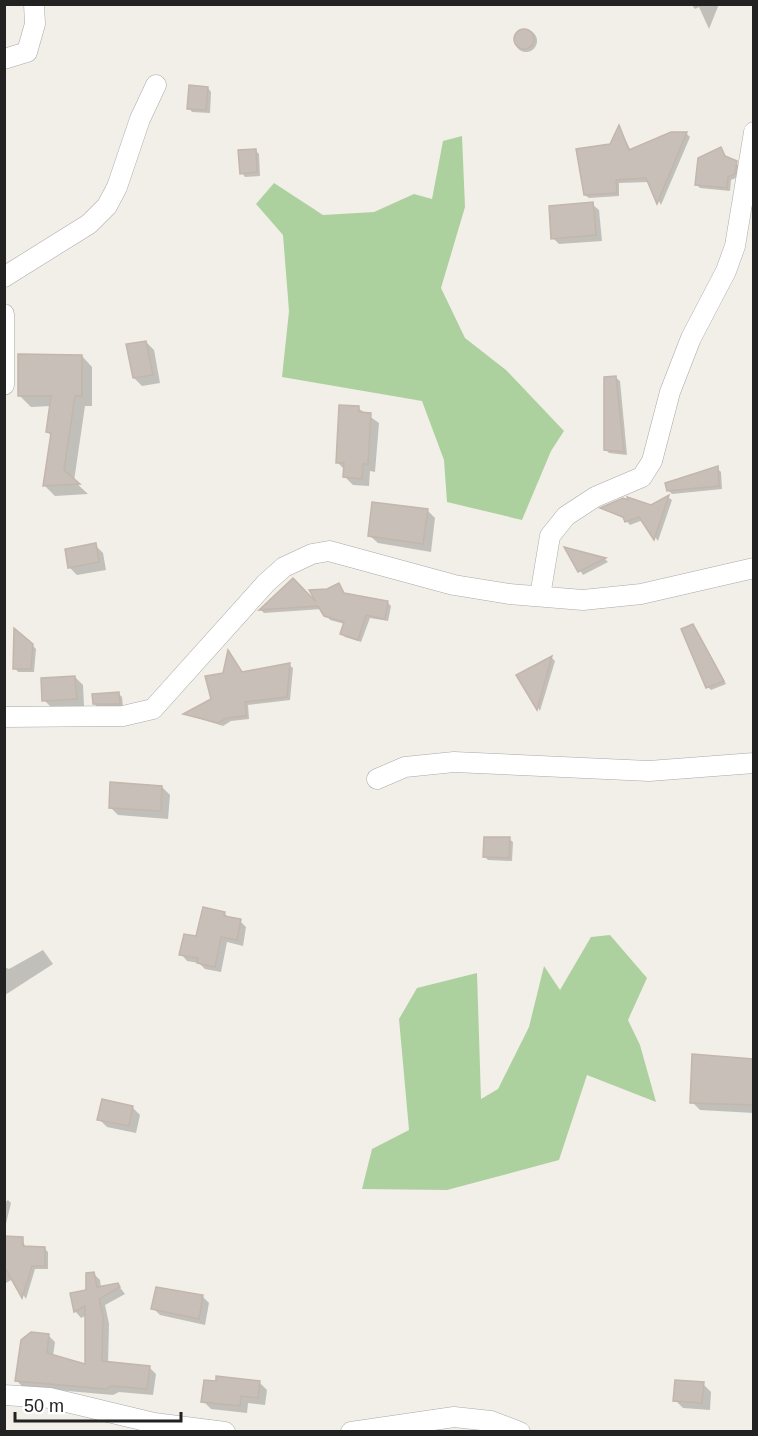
<svg xmlns="http://www.w3.org/2000/svg" width="758" height="1436" font-family="Helvetica,sans-serif">
<rect width="100%" height="100%" fill="#f2efe9"/>
<!-- forest -->
<g fill="#add19e">
<path d="M462,136L465,207L441,288L465,338L506,370L564,431L551,451L522,520L447,502L444,460L422,401L282,377L289,311L283,235L256,204L274,183L323,215L374,212L414,194L432,199L443,141Z"/>
<path d="M610,935L647,978L628,1020L640,1045L656,1102L587,1075L559,1160L447,1190L362,1189L372,1149L409,1130L399,1019L417,988L477,973L481,1099L498,1089L529,1027L544,966L560,990L591,937Z"/>
</g>
<!-- shadow -->
<g fill="#0003">
<path d="M691,4H719L709,29L699,7L695,9Z"/>
<circle cx="526" cy="41" r="11"/>
<path d="M208,88L211,92L210,113L192,112L189,108Z"/>
<path d="M619,127L631,151L672,133L687,134L690,137L661,205L649,182L619,183V196L589,198L585,195Z"/>
<path d="M721,149L727,158L740,166L738,177L731,180L730,191L700,188L696,184Z"/>
<path d="M255,150L259,154L260,176L245,177L242,173Z"/>
<path d="M592,204L599,210L602,241L559,244L553,238Z"/>
<path d="M146,342L154,350L160,383L142,386L134,378Z"/>
<path d="M18,355L82,356L92,367V406H85L74,481L88,494L55,496L44,485L52,436L47,432L51,406L31,407L20,396Z"/>
<path d="M616,378L620,381L627,455L609,453L605,449Z"/>
<path d="M358,408L379,423L375,472L370,471L369,486L353,485L345,477V470L337,462Z"/>
<path d="M717,468L721,472L722,489L672,494L668,490Z"/>
<path d="M668,497L672,500L658,541L643,520L630,525L625,519L603,509L651,507Z"/>
<path d="M427,510L435,518L431,552L378,543L369,535Z"/>
<path d="M95,545L103,553L106,570L77,575L69,567Z"/>
<path d="M567,549L605,559L608,562L583,575Z"/>
<path d="M293,580L319,608L339,585L346,595L387,602L391,606L388,621L370,618L361,642L345,637L342,633L345,624L330,620L322,609L264,613L261,610Z"/>
<path d="M692,626L696,629L726,684L711,690L708,687Z"/>
<path d="M32,645L36,649L34,672H18L15,668Z"/>
<path d="M552,658L555,661L540,711L519,676Z"/>
<path d="M289,665L293,668L290,700L248,705L249,719L231,721L223,726L185,714L212,700L225,674H242Z"/>
<path d="M75,677L83,685L84,706L52,708L44,700Z"/>
<path d="M118,693L122,697L123,707H98L94,704Z"/>
<path d="M162,787L170,795L168,819L118,815L110,807Z"/>
<path d="M509,839L513,842L512,861L488,860L485,857Z"/>
<path d="M225,914L230,919L240,921L246,927L243,946L227,942L221,972L205,969L199,963L187,961L181,954Z"/>
<path d="M43,950L53,964L5,995L4,967L9,969Z"/>
<path d="M694,1056L754,1061V1113L700,1110L692,1102Z"/>
<path d="M132,1107L140,1115L136,1133L107,1127L99,1119Z"/>
<path d="M8,1200L11,1203L4,1232V1203Z"/>
<path d="M4,1238L22,1239L26,1248L45,1249L48,1252V1269H35L26,1299L13,1279L4,1284Z"/>
<path d="M93,1273L100,1280L101,1288L118,1285L125,1294L105,1305L109,1324L108,1364L149,1367L156,1374L153,1395L119,1392L113,1395L23,1387L17,1381L49,1336L55,1342L53,1356L86,1365L87,1315L81,1318L75,1311L87,1291Z"/>
<path d="M157,1288L203,1297L209,1303L205,1325L160,1315L153,1308Z"/>
<path d="M259,1382L267,1390L265,1405L248,1403L247,1413L211,1409L203,1401Z"/>
<path d="M703,1384L711,1392L710,1410L683,1408L675,1400Z"/>
</g>
<!-- building -->
<g fill="#c7bfb8" stroke="#c4b6ab" stroke-width="1.5">
<circle cx="524" cy="39" r="10"/>
<path d="M189,85L208,87L206,110L187,109Z"/>
<path d="M619,125L629,150L671,132H687L657,204L646,178L616,180L617,193L584,195L576,149L610,144Z"/>
<path d="M721,147L725,156L737,161L735,174L728,177L727,188L695,185L698,158Z"/>
<path d="M256,149L257,172L240,174L238,150Z"/>
<path d="M593,202L596,235L551,239L549,206Z"/>
<path d="M146,341L153,375L133,378L126,344Z"/>
<path d="M18,354L82,355V396H75L64,470L80,484L43,486L51,433L46,432L51,396H18Z"/>
<path d="M616,376L624,452L604,450V377Z"/>
<path d="M339,405L359,406V412L371,413L368,464H363L362,479L343,477L344,463H336Z"/>
<path d="M718,466L719,486L667,491L665,483Z"/>
<path d="M669,495L654,540L639,517L625,522L623,517L600,508L623,498L628,500L627,497L651,505Z"/>
<path d="M372,502L428,509L423,544L368,536Z"/>
<path d="M96,543L99,562L68,568L65,549Z"/>
<path d="M564,547L606,558L578,572Z"/>
<path d="M293,578L316,602L309,590L327,589L339,583L344,593L388,601L385,619L366,615L358,640L340,634L344,622L324,616L318,606L259,610Z"/>
<path d="M693,624L724,681L706,688L681,629Z"/>
<path d="M14,628L33,644L31,669H13Z"/>
<path d="M228,650L242,672L290,663L287,697L245,702L246,716L227,718L218,723L183,714L211,699L205,676L223,673Z"/>
<path d="M552,656L537,710L516,675Z"/>
<path d="M75,676L77,699L42,701L41,678Z"/>
<path d="M119,692L120,704H93L92,694Z"/>
<path d="M110,782L162,786L161,811L109,808Z"/>
<path d="M484,837H510L509,858L483,857Z"/>
<path d="M203,907L225,912L224,916L241,919L237,940L221,937L215,967L197,963L198,958L179,955L184,934L196,936Z"/>
<path d="M692,1054L753,1059V1105L690,1103Z"/>
<path d="M102,1099L133,1106L129,1126L97,1120Z"/>
<path d="M4,1236L23,1237V1246L45,1247V1266H32L22,1298L4,1266Z"/>
<path d="M94,1272L97,1287L118,1283L120,1287L99,1299L103,1316L102,1361L150,1366L147,1389L112,1386L106,1389L15,1381L21,1340L31,1332L49,1334L47,1353L85,1364V1306L74,1312L70,1293L86,1290V1273Z"/>
<path d="M156,1287L203,1295L199,1319L151,1309Z"/>
<path d="M216,1376L260,1381L258,1398L241,1396L240,1406L201,1402L204,1380L216,1381Z"/>
<path d="M675,1380L704,1382L702,1403L673,1401Z"/>
</g>
<g fill="none" stroke-linecap="round" stroke-linejoin="round">
<!-- street casing -->
<g stroke="#a9a9a9" stroke-width="21">
<g id="street">
<path d="M4,59L27,52L35,24L34,4"/>
<path d="M4,277L89,224L107,206L117,187L140,119L156,85"/>
<path d="M4,314V385"/>
<path d="M540,596L550,536L566,516L595,497L642,477L652,461L670,392L691,338L726,271L735,246L754,132"/>
<path d="M4,717L123,716L153,709L266,583L284,567L312,554L329,551L454,585L509,594L583,600L641,594L754,568"/>
<path d="M377,779L405,767L454,762L649,771L754,763"/>
<path d="M4,1395L50,1398L154,1423L225,1432"/>
<path d="M351,1432L454,1417L491,1421L520,1432"/>
</g>
</g>
<!-- street -->
<use href="#street" stroke="#fff" stroke-width="20"/>
</g>
<!-- border -->
<rect width="758" height="1436" fill="none" stroke="#222222" stroke-width="12"/>
<!-- scale -->
<path d="M15 1412v9h166v-9" fill="none" stroke="#222222" stroke-width="3"/>
<text x="24" y="1412" font-size="18" fill="#222222" stroke="#ffffff" stroke-width="4.5" paint-order="stroke">50 m</text>
</svg>
